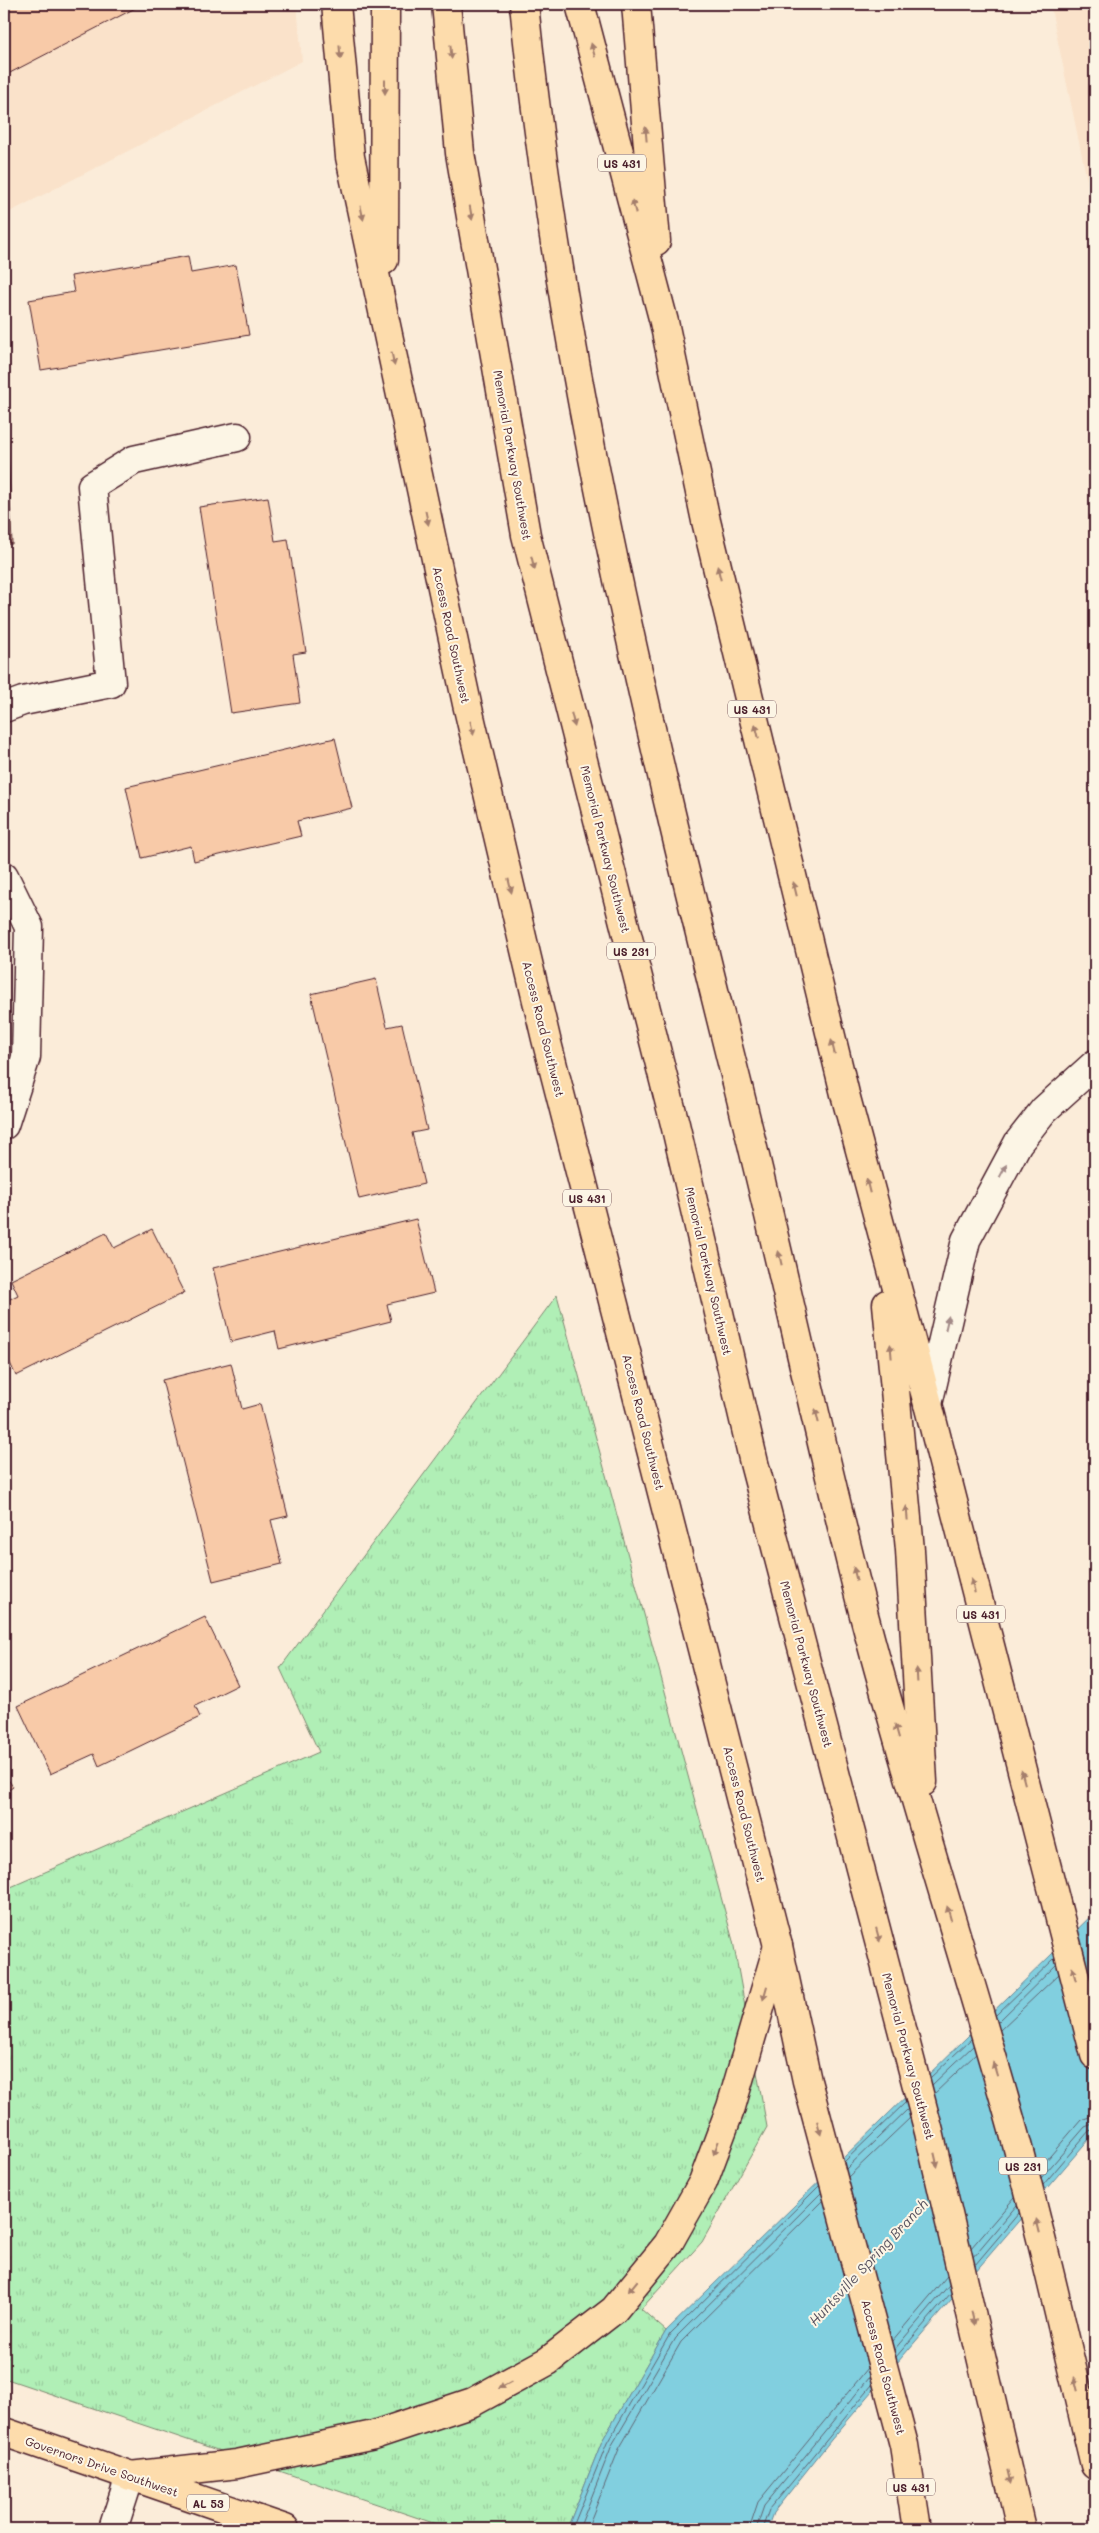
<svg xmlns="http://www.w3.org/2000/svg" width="1099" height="2533" font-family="Mali,sans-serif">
<defs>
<pattern id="grass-tufts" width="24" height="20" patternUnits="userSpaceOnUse" patternTransform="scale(1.25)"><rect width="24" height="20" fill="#b0efb6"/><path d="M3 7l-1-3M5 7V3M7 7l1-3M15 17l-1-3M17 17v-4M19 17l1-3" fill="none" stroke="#99cc9d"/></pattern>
</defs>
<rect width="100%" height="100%" fill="#fbecd9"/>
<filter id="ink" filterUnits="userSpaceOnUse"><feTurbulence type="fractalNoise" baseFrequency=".02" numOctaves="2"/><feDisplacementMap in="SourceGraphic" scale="10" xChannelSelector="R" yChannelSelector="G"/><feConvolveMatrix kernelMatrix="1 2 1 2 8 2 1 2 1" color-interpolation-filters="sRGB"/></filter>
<g filter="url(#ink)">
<!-- built -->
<g fill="#fae2ca">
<path d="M4,4H297L302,61L4,215Z"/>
<path d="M1050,4H1095V218Z"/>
</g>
<!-- grass -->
<path fill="url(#grass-tufts)" stroke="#7d8770" d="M557,1295L733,1941L767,2127L702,2242L641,2309L666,2331L602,2441L567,2529H451L4,2378V1890L319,1752L280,1668Z"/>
<!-- water -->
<path fill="#81cfdf" stroke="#6b8997" d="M1095,1912V2132L831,2440L773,2513L767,2529H567L602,2441L666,2331Z"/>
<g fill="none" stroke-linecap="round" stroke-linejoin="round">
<!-- shore -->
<g stroke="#606573" stroke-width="1">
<path d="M996,2015L1055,1958"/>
<path d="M998,2022L1056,1965"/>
<path d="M1000,2030L1059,1974"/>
<path d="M930,2078L971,2039"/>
<path d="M932,2085L973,2046"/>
<path d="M934,2094L976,2054"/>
<path d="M844,2162L906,2102"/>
<path d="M846,2169L908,2109"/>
<path d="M1039,2169L1081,2120L1095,2115"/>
<path d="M848,2177L910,2118"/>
<path d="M1041,2178L1085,2127L1095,2123"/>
<path d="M1043,2185L1089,2131L1095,2129"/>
<path d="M971,2248L1015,2197"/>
<path d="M973,2257L1017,2205"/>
<path d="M975,2265L1019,2213"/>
<path d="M892,2341L947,2276"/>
<path d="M894,2350L949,2285"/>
<path d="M896,2357L951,2293"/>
<path d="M572,2529L607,2443L670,2334L819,2186"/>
<path d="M579,2529L612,2445L675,2338L821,2193"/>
<path d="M587,2529L619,2449L681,2342L823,2201"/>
<path d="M749,2529L758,2502L868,2368"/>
<path d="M756,2529L764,2506L870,2377"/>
<path d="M762,2529L769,2510L872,2385"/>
</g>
</g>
<!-- building -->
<g fill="#f8caa8" stroke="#4a1f2b">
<path d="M4,4H143L4,76Z"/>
<path d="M188,256L191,273L236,265L249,335L41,370L29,300L74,292L71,276Z"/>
<path d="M4,350L12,544H4Z"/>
<path d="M268,497L275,541L288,539L306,652L293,654L300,703L231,713L199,507Z"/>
<path d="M335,738L352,808L297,821L301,836L194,861L191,846L142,858L126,787Z"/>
<path d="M376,979L387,1027L402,1024L427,1130L412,1133L424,1184L359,1199L311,994Z"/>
<path d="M416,1219L434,1293L387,1304L391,1321L279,1349L275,1331L231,1342L213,1268Z"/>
<path d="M152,1229L184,1293L16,1376L4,1350V1302L18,1295L11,1280L106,1233L114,1248Z"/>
<path d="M231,1363L242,1409L260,1404L288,1516L271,1520L282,1564L213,1581L162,1380Z"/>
<path d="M205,1617L238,1685L195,1706L200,1717L99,1766L94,1754L50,1774L18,1706Z"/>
<path d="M4,1773L13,1787L4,1793Z"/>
</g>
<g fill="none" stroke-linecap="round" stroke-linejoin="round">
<!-- minor casing -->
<g stroke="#4a1f2b" stroke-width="31">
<g id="minor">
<path d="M4,708L23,701L111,683L92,486L134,460L237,437"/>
<path d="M4,876L29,927L26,1057L4,1125"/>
<path d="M928,1404L966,1240L1018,1143L1044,1110L1095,1064"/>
<path d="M113,2529L130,2476"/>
</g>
</g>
<!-- major casing -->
<g stroke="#4a1f2b" stroke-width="31">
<g id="major">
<path d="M4,2432L285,2529"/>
<path d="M130,2476L237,2464L374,2435L473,2402L548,2361L614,2310L668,2244L703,2182L731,2107L778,1946"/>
</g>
</g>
<!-- highway casing -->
<g stroke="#4a1f2b" stroke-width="31">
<g id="highway">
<path d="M336,4L350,157L467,704L546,1039L778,1946L807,2081L904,2445L917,2529"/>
<path d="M446,4L460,153L526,535L675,1124L754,1463L929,2132L1021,2529"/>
<path d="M524,4C560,363 645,713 732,1063C779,1247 817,1434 865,1619C909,1787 963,1952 1010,2119C1042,2233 1067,2350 1095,2465"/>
<path d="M580,4L664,322L706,521L845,1094L928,1404L1095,2055"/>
<path d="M636,4L656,241"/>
<path d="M384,260L385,4"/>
<path d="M887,1304L910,1550L923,1782"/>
</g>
</g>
<!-- minor -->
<use href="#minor" stroke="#fcf5e5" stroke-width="28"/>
<!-- major -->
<use href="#major" stroke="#fddcac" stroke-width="28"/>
<!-- highway -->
<use href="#highway" stroke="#fddcac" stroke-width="28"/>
</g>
<!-- one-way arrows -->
<defs><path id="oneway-solid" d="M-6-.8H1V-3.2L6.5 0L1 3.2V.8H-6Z" transform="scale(1.25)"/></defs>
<g fill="#a47e6c">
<use href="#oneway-solid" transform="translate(593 50) rotate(-105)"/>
<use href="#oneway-solid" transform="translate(340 52) rotate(85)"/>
<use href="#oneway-solid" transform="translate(451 52) rotate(85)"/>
<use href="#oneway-solid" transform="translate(385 87) rotate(90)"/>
<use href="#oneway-solid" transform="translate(646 134) rotate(-95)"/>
<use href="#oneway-solid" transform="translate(634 207) rotate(-105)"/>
<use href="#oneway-solid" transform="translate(362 213) rotate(78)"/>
<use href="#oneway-solid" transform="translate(471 213) rotate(80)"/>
<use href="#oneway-solid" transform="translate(393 359) rotate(78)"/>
<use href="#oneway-solid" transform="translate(427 518) rotate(78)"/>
<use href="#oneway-solid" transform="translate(533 563) rotate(76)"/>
<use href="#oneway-solid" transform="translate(719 573) rotate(-104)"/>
<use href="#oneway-solid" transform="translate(573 720) rotate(76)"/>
<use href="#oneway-solid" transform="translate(472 728) rotate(77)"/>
<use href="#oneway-solid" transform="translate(757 731) rotate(-104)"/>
<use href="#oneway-solid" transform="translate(510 886) rotate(77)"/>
<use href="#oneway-solid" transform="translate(795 889) rotate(-104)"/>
<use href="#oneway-solid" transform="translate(833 1047) rotate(-104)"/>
<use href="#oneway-solid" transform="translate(868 1186) rotate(-104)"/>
<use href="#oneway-solid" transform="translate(780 1258) rotate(-103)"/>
<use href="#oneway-solid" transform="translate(891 1351) rotate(-95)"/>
<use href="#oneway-solid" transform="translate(817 1416) rotate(-103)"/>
<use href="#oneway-solid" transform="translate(907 1513) rotate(-95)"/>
<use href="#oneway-solid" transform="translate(855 1574) rotate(-103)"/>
<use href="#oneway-solid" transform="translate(973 1586) rotate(-104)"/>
<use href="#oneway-solid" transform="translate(917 1675) rotate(-93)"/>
<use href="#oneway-solid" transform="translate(897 1731) rotate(-106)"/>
<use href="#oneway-solid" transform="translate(1023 1777) rotate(-105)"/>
<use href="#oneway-solid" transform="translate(949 1913) rotate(-106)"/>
<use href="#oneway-solid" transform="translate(878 1935) rotate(75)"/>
<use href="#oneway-solid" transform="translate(1074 1974) rotate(-105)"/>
<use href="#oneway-solid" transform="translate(765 1993) rotate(106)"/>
<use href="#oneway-solid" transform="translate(995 2069) rotate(-107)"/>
<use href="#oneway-solid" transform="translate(819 2128) rotate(75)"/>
<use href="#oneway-solid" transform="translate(716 2148) rotate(111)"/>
<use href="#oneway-solid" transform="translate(936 2160) rotate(77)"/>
<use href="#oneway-solid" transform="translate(1038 2226) rotate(-104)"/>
<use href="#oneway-solid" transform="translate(633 2286) rotate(129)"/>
<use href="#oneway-solid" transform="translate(973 2318) rotate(77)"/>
<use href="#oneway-solid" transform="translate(1076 2384) rotate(-104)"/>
<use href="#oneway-solid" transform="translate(505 2385) rotate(151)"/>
<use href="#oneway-solid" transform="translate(1009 2477) rotate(77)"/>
</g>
<g fill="#a38a88">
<use href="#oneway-solid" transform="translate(1003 1171) rotate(-62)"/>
<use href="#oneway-solid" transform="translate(947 1323) rotate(-77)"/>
</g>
</g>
<g text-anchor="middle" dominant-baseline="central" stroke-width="4" stroke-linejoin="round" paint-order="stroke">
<!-- shield labels -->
<g fill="#fcf5e5" stroke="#7f5f63" stroke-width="1">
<rect x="598" y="154.5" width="48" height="17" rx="4"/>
<rect x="728" y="700.5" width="48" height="17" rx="4"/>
<rect x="607" y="942.5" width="48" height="17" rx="4"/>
<rect x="563" y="1189.5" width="48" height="17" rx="4"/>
<rect x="957" y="1605.5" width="48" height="17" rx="4"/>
<rect x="999" y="2157.5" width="48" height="17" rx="4"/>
<rect x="887" y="2478.5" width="48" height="17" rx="4"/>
<rect x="187" y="2494.5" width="42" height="17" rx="4"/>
</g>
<g font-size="11" font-weight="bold" fill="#4a1f2b">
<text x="622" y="163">US 431</text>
<text x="752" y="709">US 431</text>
<text x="631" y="951">US 231</text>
<text x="587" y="1198">US 431</text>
<text x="981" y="1614">US 431</text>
<text x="1023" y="2166">US 231</text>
<text x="911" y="2487">US 431</text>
<text x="208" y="2503">AL 53</text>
</g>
<!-- street labels -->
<g font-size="12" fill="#4a1f2b" stroke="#fcf5e5">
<text transform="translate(513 455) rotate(80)">Memorial Parkway Southwest</text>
<text transform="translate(452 635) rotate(78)">Access Road Southwest</text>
<text transform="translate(606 849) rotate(76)">Memorial Parkway Southwest</text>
<text transform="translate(544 1029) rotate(76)">Access Road Southwest</text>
<text transform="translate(709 1271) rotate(77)">Memorial Parkway Southwest</text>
<text transform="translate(644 1422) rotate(76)">Access Road Southwest</text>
<text transform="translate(807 1664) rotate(75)">Memorial Parkway Southwest</text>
<text transform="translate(745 1814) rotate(76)">Access Road Southwest</text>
<text transform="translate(909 2056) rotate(75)">Memorial Parkway Southwest</text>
<text transform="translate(884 2367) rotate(75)">Access Road Southwest</text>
<text transform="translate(102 2466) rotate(19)">Governors Drive Southwest</text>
</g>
<!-- water labels -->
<g font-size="14" font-style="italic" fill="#5a5461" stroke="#fcf5e5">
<text transform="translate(868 2262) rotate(-47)">Huntsville Spring Branch</text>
</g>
</g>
<!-- margin -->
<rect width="1099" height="2533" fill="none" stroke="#fcf5e5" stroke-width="20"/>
<rect x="10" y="10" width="1079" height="2513" fill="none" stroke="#4a1f2b" stroke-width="2" filter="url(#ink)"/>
</svg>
